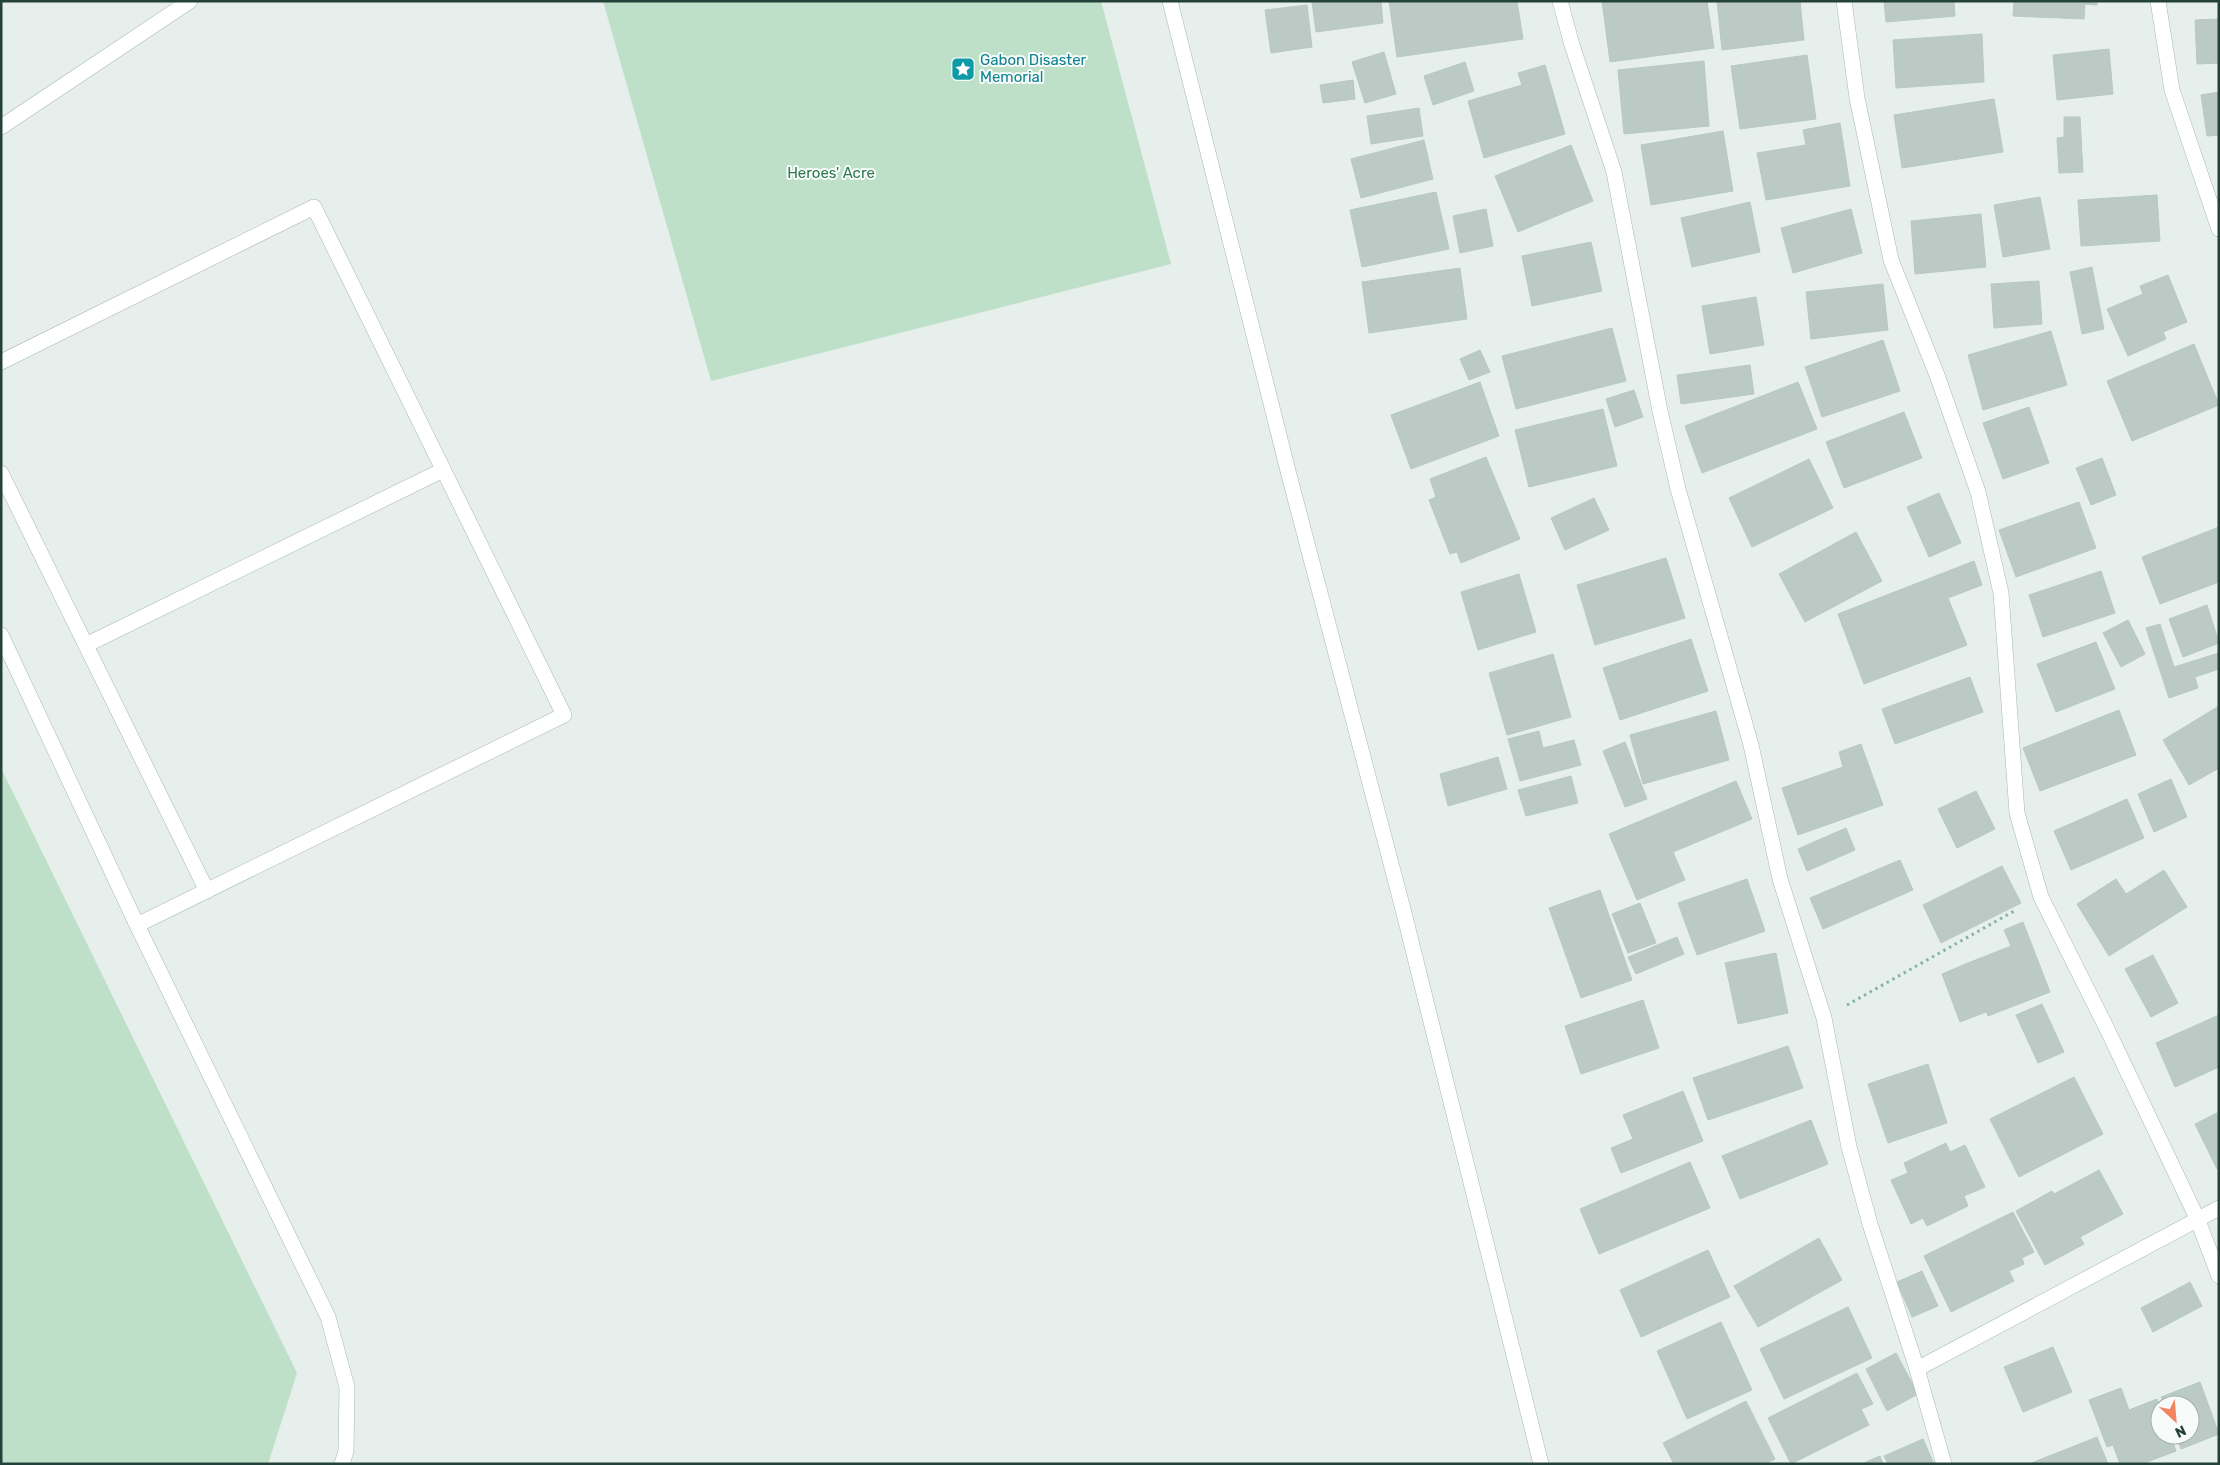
<svg xmlns="http://www.w3.org/2000/svg" width="2220" height="1465" font-family="Rubik,sans-serif">
<rect width="100%" height="100%" fill="#e6efeb"/>
<!-- green -->
<g fill="#bfe0c8">
<path d="M603,1H1101L1171,264L711,381Z"/>
<path d="M1,768L297,1373L268,1464H1Z"/>
</g>
<!-- building -->
<g fill="#bbcac4" stroke="#b8c9c2">
<path d="M1321,1H1381L1383,23L1316,32L1312,2Z"/>
<path d="M1389,1H1517L1523,39L1397,57Z"/>
<path d="M1602,1H1707L1714,48L1610,62Z"/>
<path d="M1717,1H1800L1804,40L1722,50Z"/>
<path d="M1884,1H1954L1955,16L1886,22Z"/>
<path d="M2014,1H2097V5L2085,4L2084,19L2013,16Z"/>
<path d="M1307,5L1312,47L1271,53L1265,10Z"/>
<path d="M2219,19V63L2197,64L2195,20Z"/>
<path d="M1982,34L1984,82L1896,88L1893,40Z"/>
<path d="M2109,49L2113,94L2057,100L2053,55Z"/>
<path d="M1384,52L1396,94L1365,103L1352,62Z"/>
<path d="M1807,55L1816,119L1740,129L1731,66Z"/>
<path d="M1704,61L1709,126L1624,134L1618,70Z"/>
<path d="M1465,62L1474,91L1433,105L1424,76Z"/>
<path d="M1545,65L1565,134L1484,158L1468,101L1522,85L1518,73Z"/>
<path d="M1353,80L1355,99L1323,103L1320,85Z"/>
<path d="M2219,92V135L2207,136L2201,95Z"/>
<path d="M1994,99L2003,152L1902,168L1894,115Z"/>
<path d="M1419,108L1423,136L1371,144L1367,116Z"/>
<path d="M2064,117H2080L2083,172L2059,173L2057,138L2064,137Z"/>
<path d="M1840,123L1850,186L1766,200L1757,153L1806,145L1803,130Z"/>
<path d="M1723,131L1733,191L1651,205L1641,145Z"/>
<path d="M1424,140L1433,179L1361,198L1351,159Z"/>
<path d="M1571,145L1593,201L1518,232L1495,176Z"/>
<path d="M1436,192L1449,249L1362,267L1350,210Z"/>
<path d="M2157,195L2160,241L2081,246L2078,200Z"/>
<path d="M2040,197L2050,249L2003,257L1994,205Z"/>
<path d="M1750,202L1760,252L1692,267L1681,218Z"/>
<path d="M1486,209L1493,246L1460,253L1453,216Z"/>
<path d="M1851,209L1862,253L1793,273L1781,228Z"/>
<path d="M1981,214L1986,267L1915,274L1911,221Z"/>
<path d="M1591,242L1602,291L1532,306L1522,256Z"/>
<path d="M2092,267L2104,329L2082,334L2070,272Z"/>
<path d="M1460,268L1467,319L1369,333L1362,282Z"/>
<path d="M2168,275L2187,322L2163,332L2166,339L2128,356L2107,309L2143,294L2140,286Z"/>
<path d="M2039,281L2042,324L1994,328L1991,284Z"/>
<path d="M1883,284L1888,330L1811,339L1806,292Z"/>
<path d="M1756,297L1764,345L1710,354L1702,306Z"/>
<path d="M1612,328L1626,381L1516,409L1502,356Z"/>
<path d="M2051,331L2067,385L1983,410L1968,355Z"/>
<path d="M1883,340L1900,391L1822,417L1805,367Z"/>
<path d="M2194,344L2219,405L2132,441L2107,381Z"/>
<path d="M1480,350L1490,372L1469,380L1460,359Z"/>
<path d="M1750,365L1754,394L1681,404L1677,375Z"/>
<path d="M1480,382L1499,436L1411,469L1391,415Z"/>
<path d="M1798,382L1817,429L1702,473L1685,426Z"/>
<path d="M1634,390L1643,417L1615,427L1606,399Z"/>
<path d="M2029,407L2049,463L2003,479L1983,423Z"/>
<path d="M1603,409L1617,466L1529,487L1515,430Z"/>
<path d="M1904,412L1922,458L1844,488L1826,442Z"/>
<path d="M1486,457L1520,539L1461,563L1457,552L1450,554L1429,500L1436,497L1430,479Z"/>
<path d="M2102,458L2116,495L2091,505L2076,468Z"/>
<path d="M1809,459L1833,508L1752,547L1729,498Z"/>
<path d="M1939,493L1961,543L1929,557L1907,507Z"/>
<path d="M1594,498L1609,530L1565,550L1551,518Z"/>
<path d="M2079,502L2096,548L2016,577L1999,530Z"/>
<path d="M2219,527V582L2160,604L2142,557Z"/>
<path d="M1856,532L1882,581L1805,622L1779,574Z"/>
<path d="M1666,558L1685,618L1595,645L1577,585Z"/>
<path d="M1974,561L1982,585L1948,598L1967,645L1864,684L1838,614Z"/>
<path d="M2101,571L2115,613L2043,637L2029,595Z"/>
<path d="M1519,574L1536,632L1478,650L1461,592Z"/>
<path d="M2207,605L2219,643L2183,657L2169,619Z"/>
<path d="M2128,620L2145,654L2121,667L2103,633Z"/>
<path d="M2160,624L2174,667L2219,653V669L2195,677L2198,688L2169,698L2146,628Z"/>
<path d="M1691,639L1708,691L1620,720L1603,668Z"/>
<path d="M2096,642L2115,689L2056,712L2037,664Z"/>
<path d="M1553,654L1571,717L1507,735L1489,673Z"/>
<path d="M1970,677L1983,712L1895,744L1882,709Z"/>
<path d="M2219,706V768L2189,785L2163,740Z"/>
<path d="M2119,710L2136,755L2040,791L2023,748Z"/>
<path d="M1716,711L1729,760L1643,784L1630,735Z"/>
<path d="M1539,731L1543,748L1574,740L1581,765L1520,781L1508,739Z"/>
<path d="M1625,742L1647,799L1625,807L1603,751Z"/>
<path d="M1861,744L1883,805L1798,835L1782,788L1843,767L1839,752Z"/>
<path d="M1498,757L1507,789L1448,806L1440,774Z"/>
<path d="M1571,776L1578,803L1526,816L1518,790Z"/>
<path d="M2171,779L2187,817L2154,832L2138,794Z"/>
<path d="M1736,781L1752,819L1673,852L1685,880L1637,900L1609,834Z"/>
<path d="M1976,791L1995,829L1957,848L1938,809Z"/>
<path d="M2127,799L2144,838L2071,870L2054,831Z"/>
<path d="M1846,828L1855,850L1807,871L1798,849Z"/>
<path d="M1900,860L1913,890L1823,929L1810,898Z"/>
<path d="M2002,866L2021,903L1941,943L1923,905Z"/>
<path d="M2164,870L2187,907L2109,956L2077,904L2116,879L2126,894Z"/>
<path d="M1747,879L1765,931L1697,955L1678,903Z"/>
<path d="M1600,890L1632,980L1581,998L1549,908Z"/>
<path d="M1640,903L1656,943L1628,953L1612,914Z"/>
<path d="M2023,922L2050,992L1988,1016L1968,963L2011,946L2004,930Z"/>
<path d="M1677,937L1684,954L1636,974L1628,957Z"/>
<path d="M1776,953L1788,1013L1738,1024L1725,963Z"/>
<path d="M2153,955L2178,1003L2151,1017L2125,969Z"/>
<path d="M1968,963L1986,1012L1960,1022L1942,974Z"/>
<path d="M1643,1000L1659,1048L1581,1074L1565,1026Z"/>
<path d="M2042,1004L2064,1052L2038,1063L2016,1015Z"/>
<path d="M2219,1015V1067L2175,1087L2156,1043Z"/>
<path d="M1788,1046L1803,1088L1708,1120L1693,1078Z"/>
<path d="M1928,1064L1947,1123L1888,1143L1868,1084Z"/>
<path d="M2074,1077L2103,1134L2019,1177L1990,1119Z"/>
<path d="M1683,1091L1703,1141L1621,1173L1611,1148L1633,1139L1623,1115Z"/>
<path d="M2219,1112V1168L2217,1169L2195,1124Z"/>
<path d="M1811,1120L1828,1164L1740,1199L1722,1156Z"/>
<path d="M1946,1143L1950,1152L1965,1145L1985,1187L1964,1196L1968,1206L1927,1226L1923,1218L1911,1224L1891,1180L1908,1173L1904,1163Z"/>
<path d="M1690,1162L1710,1208L1599,1254L1580,1209Z"/>
<path d="M2099,1170L2123,1214L2080,1237L2084,1244L2045,1265L2016,1211L2052,1191L2054,1194Z"/>
<path d="M2013,1212L2034,1252L2022,1258L2024,1264L2009,1271L2014,1281L1951,1312L1924,1256Z"/>
<path d="M1819,1238L1842,1280L1758,1327L1734,1286Z"/>
<path d="M1708,1250L1730,1297L1641,1337L1620,1290Z"/>
<path d="M1922,1271L1938,1306L1912,1317L1897,1282Z"/>
<path d="M2190,1282L2202,1306L2153,1332L2141,1308Z"/>
<path d="M1848,1307L1872,1358L1784,1399L1760,1349Z"/>
<path d="M1721,1322L1752,1390L1687,1419L1657,1351Z"/>
<path d="M2053,1347L2072,1392L2023,1412L2004,1367Z"/>
<path d="M1896,1353L1918,1394L1887,1411L1866,1369Z"/>
<path d="M1857,1373L1873,1404L1861,1409L1869,1425L1791,1464L1768,1418Z"/>
<path d="M2200,1382L2219,1434L2181,1449L2176,1435H2190V1405H2164L2161,1397Z"/>
<path d="M2121,1388L2129,1410L2157,1399L2160,1408V1435H2170L2176,1451L2142,1464H2120L2113,1445L2107,1447L2089,1400Z"/>
<path d="M1746,1401L1775,1459L1765,1464H1674L1663,1443Z"/>
<path d="M2097,1437L2108,1464H2029Z"/>
<path d="M1923,1439L1934,1464H1888L1884,1456Z"/>
<path d="M1880,1456L1883,1464H1861Z"/>
</g>
<g fill="none" stroke-linecap="round" stroke-linejoin="round">
<!-- service casing -->
<g stroke="#a8b8b2" stroke-width="16">
<g id="service">
<path d="M1,362L314,207L564,715L137,925"/>
<path d="M1,473L207,891"/>
<path d="M86,645L443,470"/>
</g>
</g>
<!-- minor casing -->
<g stroke="#a8b8b2" stroke-width="16">
<g id="minor">
<path d="M1170,1L1288,471L1404,913L1541,1464"/>
<path d="M1560,1L1572,45L1614,172L1660,411L1678,489L1751,745L1780,879L1824,1018L1849,1147L1870,1224L1917,1369L1944,1464"/>
<path d="M1844,1L1857,98L1891,260L1937,375L1978,492L2001,593L2017,813L2041,897L2108,1031L2197,1218L2219,1276"/>
<path d="M2158,1L2172,90L2219,229"/>
<path d="M1,127L190,1"/>
<path d="M1,635L137,925L328,1317L347,1387L346,1451L342,1464"/>
<path d="M1917,1369L2219,1208"/>
</g>
</g>
<!-- path -->
<path stroke="#86b3a5" stroke-width="3" stroke-dasharray="2.5 4" stroke-linecap="butt" d="M1847,1005L2016,910"/>
<!-- service -->
<use href="#service" stroke="#fff" stroke-width="15"/>
<!-- minor -->
<use href="#minor" stroke="#fff" stroke-width="15"/>
</g>
<!-- icons -->
<defs>
<g id="sight-square" transform="scale(1.25)"><rect x="-9" y="-9" width="18" height="18" rx="4" fill="#0f9aa8" stroke="#f7fbf9"/><path d="M0-6L1.8-2.2L6-1.7L2.9 1.2L3.7 5.4L0 3.3L-3.7 5.4L-2.9 1.2L-6-1.7L-1.8-2.2Z" fill="#fff"/></g>
</defs>
<g fill-rule="evenodd">
<use href="#sight-square" x="963" y="69"/>
</g>
<g text-anchor="middle" dominant-baseline="central" stroke-width="4" stroke-linejoin="round" paint-order="stroke">
<!-- culture labels -->
<g font-size="15" fill="#0d838f" stroke="#f7fbf9" text-anchor="start">
<text x="980" y="60">Gabon Disaster<tspan x="980" dy="17">Memorial</tspan></text>
</g>
<!-- park labels -->
<g font-size="15" fill="#2d7a4b" stroke="#f7fbf9">
<text x="831" y="173">Heroes' Acre</text>
</g>
</g>
<!-- border -->
<rect width="2220" height="1465" fill="none" stroke="#24423a" stroke-width="5"/>
<!-- north arrow -->
<g transform="translate(2175 1420) rotate(154)"><circle r="24" fill="#f7fbf9" stroke="#a3b1ad"/>
<path d="M0-4L9 19L0 12L-9 19Z" fill="#f4845f"/>
<text y="-8" font-size="14" font-weight="bold" text-anchor="middle" fill="#24423a">N</text>
</g>
</svg>
